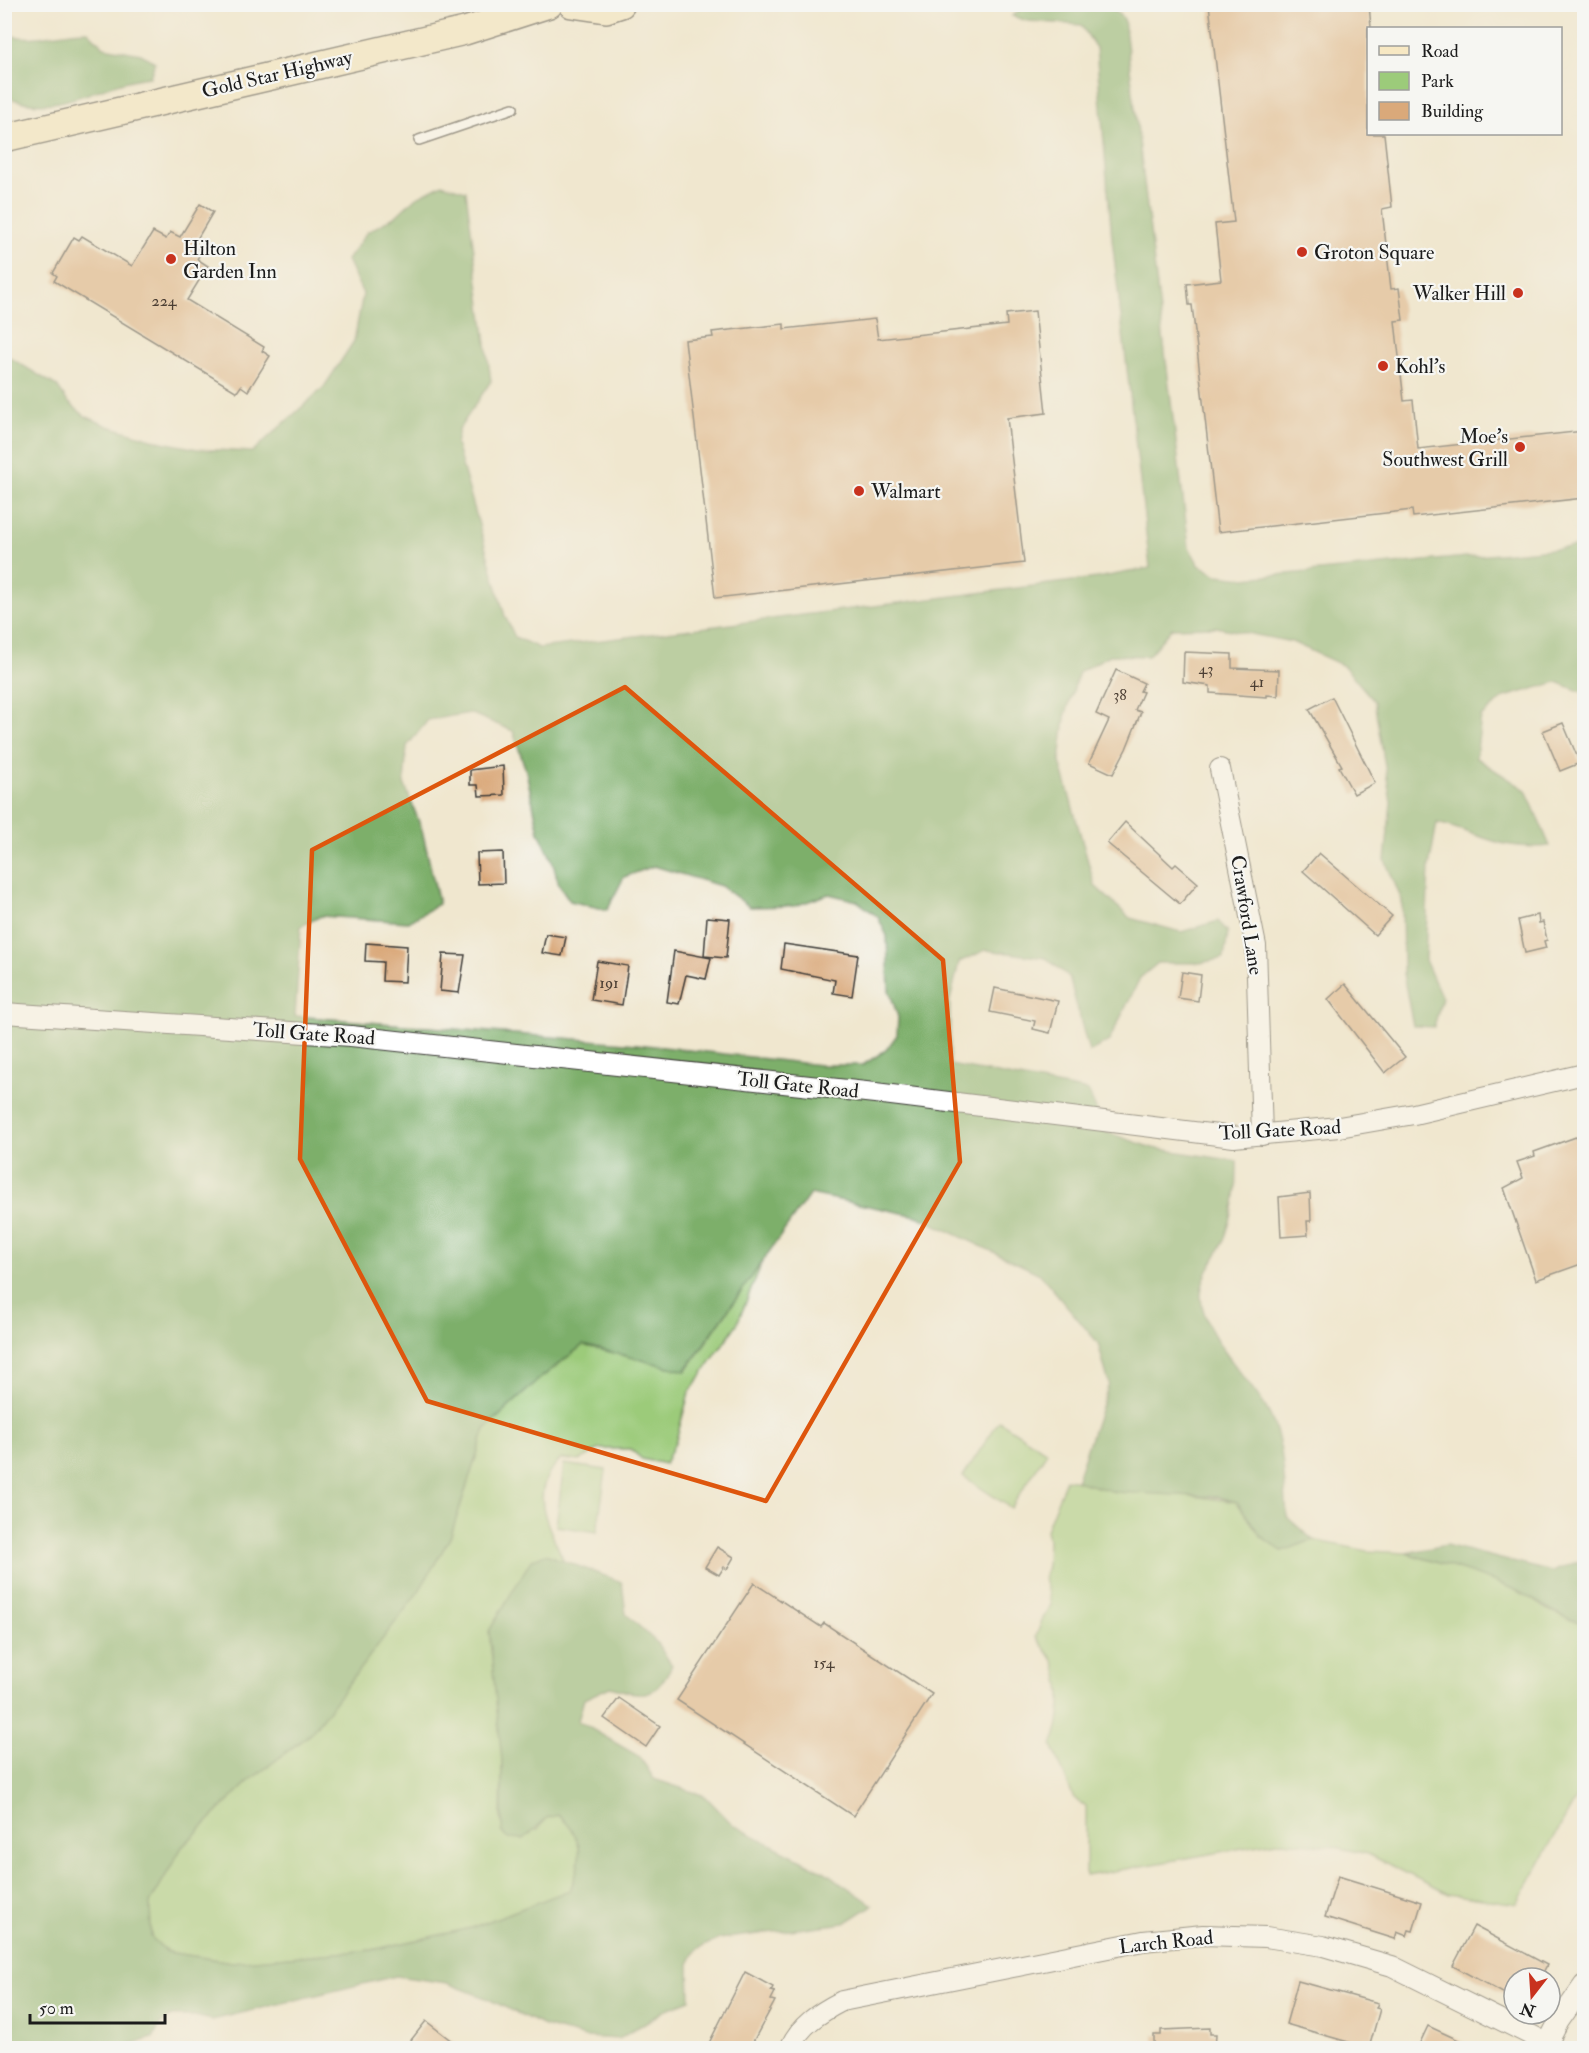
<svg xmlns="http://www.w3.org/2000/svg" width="1589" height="2053" font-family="'IM FELL Double Pica',serif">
<rect width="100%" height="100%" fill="#f6f6f2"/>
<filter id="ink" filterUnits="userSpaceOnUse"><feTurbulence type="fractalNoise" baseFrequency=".0167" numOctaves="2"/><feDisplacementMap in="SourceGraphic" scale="12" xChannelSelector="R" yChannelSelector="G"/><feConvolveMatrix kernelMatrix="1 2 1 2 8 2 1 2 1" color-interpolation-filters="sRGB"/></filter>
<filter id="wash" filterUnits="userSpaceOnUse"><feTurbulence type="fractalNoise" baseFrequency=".008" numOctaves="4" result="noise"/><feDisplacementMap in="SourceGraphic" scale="24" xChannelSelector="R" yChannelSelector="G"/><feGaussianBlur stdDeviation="1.35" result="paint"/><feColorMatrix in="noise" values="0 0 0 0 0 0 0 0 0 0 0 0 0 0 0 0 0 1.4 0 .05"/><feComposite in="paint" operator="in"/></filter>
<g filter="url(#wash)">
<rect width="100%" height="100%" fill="#f0e7cf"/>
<!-- green -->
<g fill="#9ccb7a" stroke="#5c744b" stroke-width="1.5">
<path d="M763,1260L737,1324L689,1393L676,1440L665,1464L642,1459L630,1449H599L579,1461L561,1459C526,1491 548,1524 564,1561L545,1554L502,1761L501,1821L537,1830L547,1818L558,1815C586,1838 583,1860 570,1890L471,1928L372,1950L232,1962L167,1952L151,1937L150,1903L182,1847L249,1781L311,1733L450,1538L485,1429L537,1381L583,1345L686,1371Z"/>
<path d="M999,1421L1047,1452L1011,1508L963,1476Z"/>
<path d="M564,1464L606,1470L597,1532L556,1526Z"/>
<path d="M1066,1479L1237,1502L1261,1536L1282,1551L1313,1540L1368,1551L1406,1553L1486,1577L1524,1594L1546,1609L1571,1620L1584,1623V1784L1517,1904L1448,1894L1368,1854L1331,1846L1282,1841L1086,1876V1806L1073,1797L1052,1745C1063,1721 1064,1690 1055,1665C1052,1656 1042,1646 1036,1637L1042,1620L1051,1605L1044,1579L1047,1565L1048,1539L1046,1530Z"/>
</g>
<!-- forest -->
<g fill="#7daf6a" stroke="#4c6643" stroke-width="1.5" fill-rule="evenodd">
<path d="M1026,5H1108L1124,19L1189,547L1199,565L1217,575L1245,578L1584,546V693L1557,682L1505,697L1481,717L1476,758L1526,790L1550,846C1500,851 1482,834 1437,823L1429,867L1425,960L1442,998L1434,1027L1413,1026L1403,974L1402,901L1385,860L1391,802L1374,701L1344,666L1292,642L1216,627L1172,628L1148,656L1110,655L1079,672L1065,717L1060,762L1095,886L1130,918L1181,932L1218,921L1228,932L1224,958L1200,963H1158L1140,978L1109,1041L1089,1052L1069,977L1046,958L986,950L959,962L950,1001V1065L1088,1091L1106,1132L1153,1148L1237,1161C1238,1188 1234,1212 1225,1238C1217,1260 1196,1279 1202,1305C1211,1344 1244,1373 1265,1406C1285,1438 1284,1481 1287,1517L1313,1540L1282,1551L1261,1536L1237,1502L1218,1497L1115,1492L1076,1481L1109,1384L1098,1343L1040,1274L917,1216L810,1194L685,1371L583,1345L537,1381L485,1429L450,1538L419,1591L311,1733L249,1781L182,1847L150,1903L151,1937L167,1952L232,1962L372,1950L471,1928L570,1890C583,1860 586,1838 558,1815L547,1818L524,1839L509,1838L502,1832V1761L489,1631L531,1560L545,1554L622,1582L626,1614L656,1642L672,1665C655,1699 644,1697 610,1687L584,1699L578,1721L640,1757L654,1779L705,1796L733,1825L825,1872L873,1905L845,1923L719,1939L697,1949L689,1964L690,2000L667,2009L619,2039L585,2037L544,2026L488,1999L447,1983L396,1976L212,2020L194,2016H171L160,2025L153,2038L131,2044L124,2048H5L4,354L57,386L67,401L85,416L108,426L162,442L198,449L252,452L324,387L354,341L363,294L347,260L367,232L396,216L415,198L442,184L466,191L491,381L459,429L456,444L505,616L515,637L539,648L1097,578L1150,568L1112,239L1096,48L1081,25L1027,21L1012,16ZM470,713L513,731L526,771L539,832L552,860L559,885L570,901L607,910L624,877L654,866L721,886L750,907L795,906L829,894L857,901L878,917L887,936L889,990L898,1017L897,1035L886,1050L863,1065H820L637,1044L295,1016L301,926L321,916L408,922L439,904L422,830L404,783L407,746L428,720Z"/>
<path d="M7,29L8,35C35,43 61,30 88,31L104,47L141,54L155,62L150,77C97,82 59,120 5,96L4,30Z"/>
<path d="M1446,1545L1552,1572L1584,1559V1623C1557,1618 1538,1600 1513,1589C1478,1574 1442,1564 1406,1553Z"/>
</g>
<g id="blocks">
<!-- building -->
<g fill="#daa97a">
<path d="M1209,4H1369L1371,28H1368V134H1384L1392,207L1382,209L1391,289L1399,288L1403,320L1395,321L1404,401L1413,400L1418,449L1584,431V498L1413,517L1412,510L1218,532L1192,305H1189L1187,284L1221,280L1215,224L1234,222Z"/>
<path d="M200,204L213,212L193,246L202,251L197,259L208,266L187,300L264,347L262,351L270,356L248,391L241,386L237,392L54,281L57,276L53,273L74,237L79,240L82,236L132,266L153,232L166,239L170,232L180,237Z"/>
<path d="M1035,311L1046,413L1007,418L1024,563L715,598L685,340L713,337L712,332L784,324V329L875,319L878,339L1007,325L1006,314Z"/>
<path d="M1184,652L1232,654V668L1279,670L1278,696L1267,695V697L1210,693V686L1183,682Z"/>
<path d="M1116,670L1144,683L1140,691L1143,692L1135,710L1141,712L1126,749L1113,774L1089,763L1109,720L1096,714Z"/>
<path d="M1332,697L1375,783L1354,794L1339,767L1342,766L1309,709Z"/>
<path d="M1563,723L1580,763L1560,771L1543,731Z"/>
<path d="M503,766L504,795L479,796L478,785H470V770Z"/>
<path d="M1125,822L1173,867L1176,864L1198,883L1180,904L1107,843Z"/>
<path d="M503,852L504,883L478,884L477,853Z"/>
<path d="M1319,853L1392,916L1375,935L1303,871Z"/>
<path d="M1538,915L1539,923L1543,922L1547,940L1544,941L1546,948L1525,953L1518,920Z"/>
<path d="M707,917L730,919L726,958L704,956Z"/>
<path d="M546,934L566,937L562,956L542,953Z"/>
<path d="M366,943L407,946L405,982L382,981L383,962L365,961Z"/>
<path d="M784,944L858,955L852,996L833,993L835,980L781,969Z"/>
<path d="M674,951L711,958L706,979L686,975L679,1004L667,1002Z"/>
<path d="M443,954L465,955L459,993L440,991Z"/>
<path d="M597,961L628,966L622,1005L591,1000Z"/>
<path d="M1182,972L1201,975L1198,1001L1178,998Z"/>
<path d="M1345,984L1405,1057L1385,1073L1328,999Z"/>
<path d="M995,988L1058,1001L1050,1033L1033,1029L1035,1021L990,1012Z"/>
<path d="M1576,1137L1578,1140L1584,1138V1263L1536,1280L1504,1188L1523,1178L1517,1162L1535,1156L1534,1152Z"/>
<path d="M1310,1193L1311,1221H1307L1308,1235L1281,1237L1279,1197Z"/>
<path d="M717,1547L734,1557L727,1569L724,1567L719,1575L705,1567Z"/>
<path d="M754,1583L821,1627L824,1623L932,1694L853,1816L677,1700Z"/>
<path d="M619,1698L660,1726L646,1747L604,1718Z"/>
<path d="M1338,1876L1422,1902L1413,1931L1409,1930L1407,1936L1397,1932L1395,1939L1325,1917Z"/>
<path d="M1474,1926L1547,1965L1540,1978H1514V1999L1453,1966Z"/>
<path d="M745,1972L773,1987L771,1991L775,1992L771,2000L775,2001L749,2049H706Z"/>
<path d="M1298,1981L1378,2003L1376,2008L1380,2009L1369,2048L1286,2024Z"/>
<path d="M426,2021L462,2049H404Z"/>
<path d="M1428,2026L1478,2049H1417Z"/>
<path d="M1210,2028V2034H1216L1215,2049H1154V2035H1161V2030Z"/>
</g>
</g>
</g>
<g filter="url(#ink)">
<use href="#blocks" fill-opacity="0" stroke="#3c3a37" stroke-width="1.5"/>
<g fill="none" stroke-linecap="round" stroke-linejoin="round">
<!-- service casing -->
<g stroke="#3c3a37" stroke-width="12">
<path id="service" d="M419,140L513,108"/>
</g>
<!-- minor casing -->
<g stroke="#3c3a37" stroke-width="22">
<g id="minor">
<path d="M1220,769L1256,946L1262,1135"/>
<path d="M4,1013L351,1036L875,1093L1234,1137L1339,1127L1414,1114L1584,1074"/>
<path d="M790,2048C800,2025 819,2013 842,2001L1143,1941L1203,1935L1266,1937L1323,1946L1392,1966L1547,2043"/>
<path d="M1545,2048L1559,2021L1584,1985"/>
</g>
</g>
<!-- secondary casing -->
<g stroke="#3c3a37" stroke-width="30">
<g id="secondary">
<path d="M572,4L606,9L621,4"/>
<path d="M4,138L465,31L549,4"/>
</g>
</g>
<!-- service -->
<use href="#service" stroke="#fff" stroke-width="9"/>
<!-- minor -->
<use href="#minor" stroke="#fff" stroke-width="20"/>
<!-- secondary -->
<use href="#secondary" stroke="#f7e8c3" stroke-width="27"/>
</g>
</g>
<!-- marked area -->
<path d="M0 0H1589V2053H0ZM625,687L943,960L960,1162L766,1501L427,1401L300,1159L312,850Z" fill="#f0e7cf" fill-opacity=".55" fill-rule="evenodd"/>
<path fill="none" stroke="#de560d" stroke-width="4.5" stroke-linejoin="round" d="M625,687L943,960L960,1162L766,1501L427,1401L300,1159L312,850Z"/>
<!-- markers -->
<g fill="#c8321e" stroke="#f6f6f2" stroke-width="2">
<circle cx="1302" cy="252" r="6"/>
<circle cx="171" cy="259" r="6"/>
<circle cx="1518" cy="293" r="6"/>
<circle cx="1383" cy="366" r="6"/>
<circle cx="1520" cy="447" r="6"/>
<circle cx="859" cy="491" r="6"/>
</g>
<g text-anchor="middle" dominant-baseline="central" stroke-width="4.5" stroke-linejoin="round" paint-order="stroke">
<!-- number labels -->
<g font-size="16" fill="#4c3f34">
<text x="164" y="301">224</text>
<text x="1206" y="669">43</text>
<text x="1257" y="682">41</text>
<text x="1120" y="695">38</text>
<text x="609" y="983">191</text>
<text x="824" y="1663">154</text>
</g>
<!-- street labels -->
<g font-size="20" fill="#1c1c1c" stroke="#f6f6f2">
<text transform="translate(277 74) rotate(-13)">Gold Star Highway</text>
<text transform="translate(1247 915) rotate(81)">Crawford Lane</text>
<text transform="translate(314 1034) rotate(4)">Toll Gate Road</text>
<text transform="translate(798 1085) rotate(6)">Toll Gate Road</text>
<text transform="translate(1280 1130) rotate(-3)">Toll Gate Road</text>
<text transform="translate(1166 1942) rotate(-6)">Larch Road</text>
</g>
<!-- poi labels -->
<g font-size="20" fill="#1c1c1c" stroke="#f6f6f2" text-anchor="start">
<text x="183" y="248">Hilton<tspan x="183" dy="23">Garden Inn</tspan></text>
<text x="1314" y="252">Groton Square</text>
<text x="1506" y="293" text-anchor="end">Walker Hill</text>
<text x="1395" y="366">Kohl's</text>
<text x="1508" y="436" text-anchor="end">Moe's<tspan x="1508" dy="23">Southwest Grill</tspan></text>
<text x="871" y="491">Walmart</text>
</g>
</g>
<!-- margin -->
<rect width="1589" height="2053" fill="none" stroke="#f6f6f2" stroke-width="24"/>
<!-- legend -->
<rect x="1367" y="27" width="195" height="108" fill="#f6f6f2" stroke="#9f9f9c" stroke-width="1.5"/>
<rect x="1379" y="46" width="30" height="9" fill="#f7e8c3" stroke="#9f9f9c" stroke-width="1.5"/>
<text x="1421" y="57" font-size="18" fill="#1c1c1c">Road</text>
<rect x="1379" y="72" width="30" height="18" fill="#9ccb7a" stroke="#9f9f9c" stroke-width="1.5"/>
<text x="1421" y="87" font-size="18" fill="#1c1c1c">Park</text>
<rect x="1379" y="102" width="30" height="18" fill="#daa97a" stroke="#9f9f9c" stroke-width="1.5"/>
<text x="1421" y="117" font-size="18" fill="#1c1c1c">Building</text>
<!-- north arrow -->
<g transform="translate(1532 1996) rotate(197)"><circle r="28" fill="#f6f6f2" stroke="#9f9f9c" stroke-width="1.5"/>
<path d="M0-4.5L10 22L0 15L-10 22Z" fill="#c8321e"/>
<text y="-9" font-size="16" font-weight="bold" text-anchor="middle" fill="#1c1c1c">N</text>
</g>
<!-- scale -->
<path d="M30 2014v9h135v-9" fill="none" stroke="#1c1c1c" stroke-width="3"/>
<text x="39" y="2014" font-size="18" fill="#1c1c1c" stroke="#f6f6f2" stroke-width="4.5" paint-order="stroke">50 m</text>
</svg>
